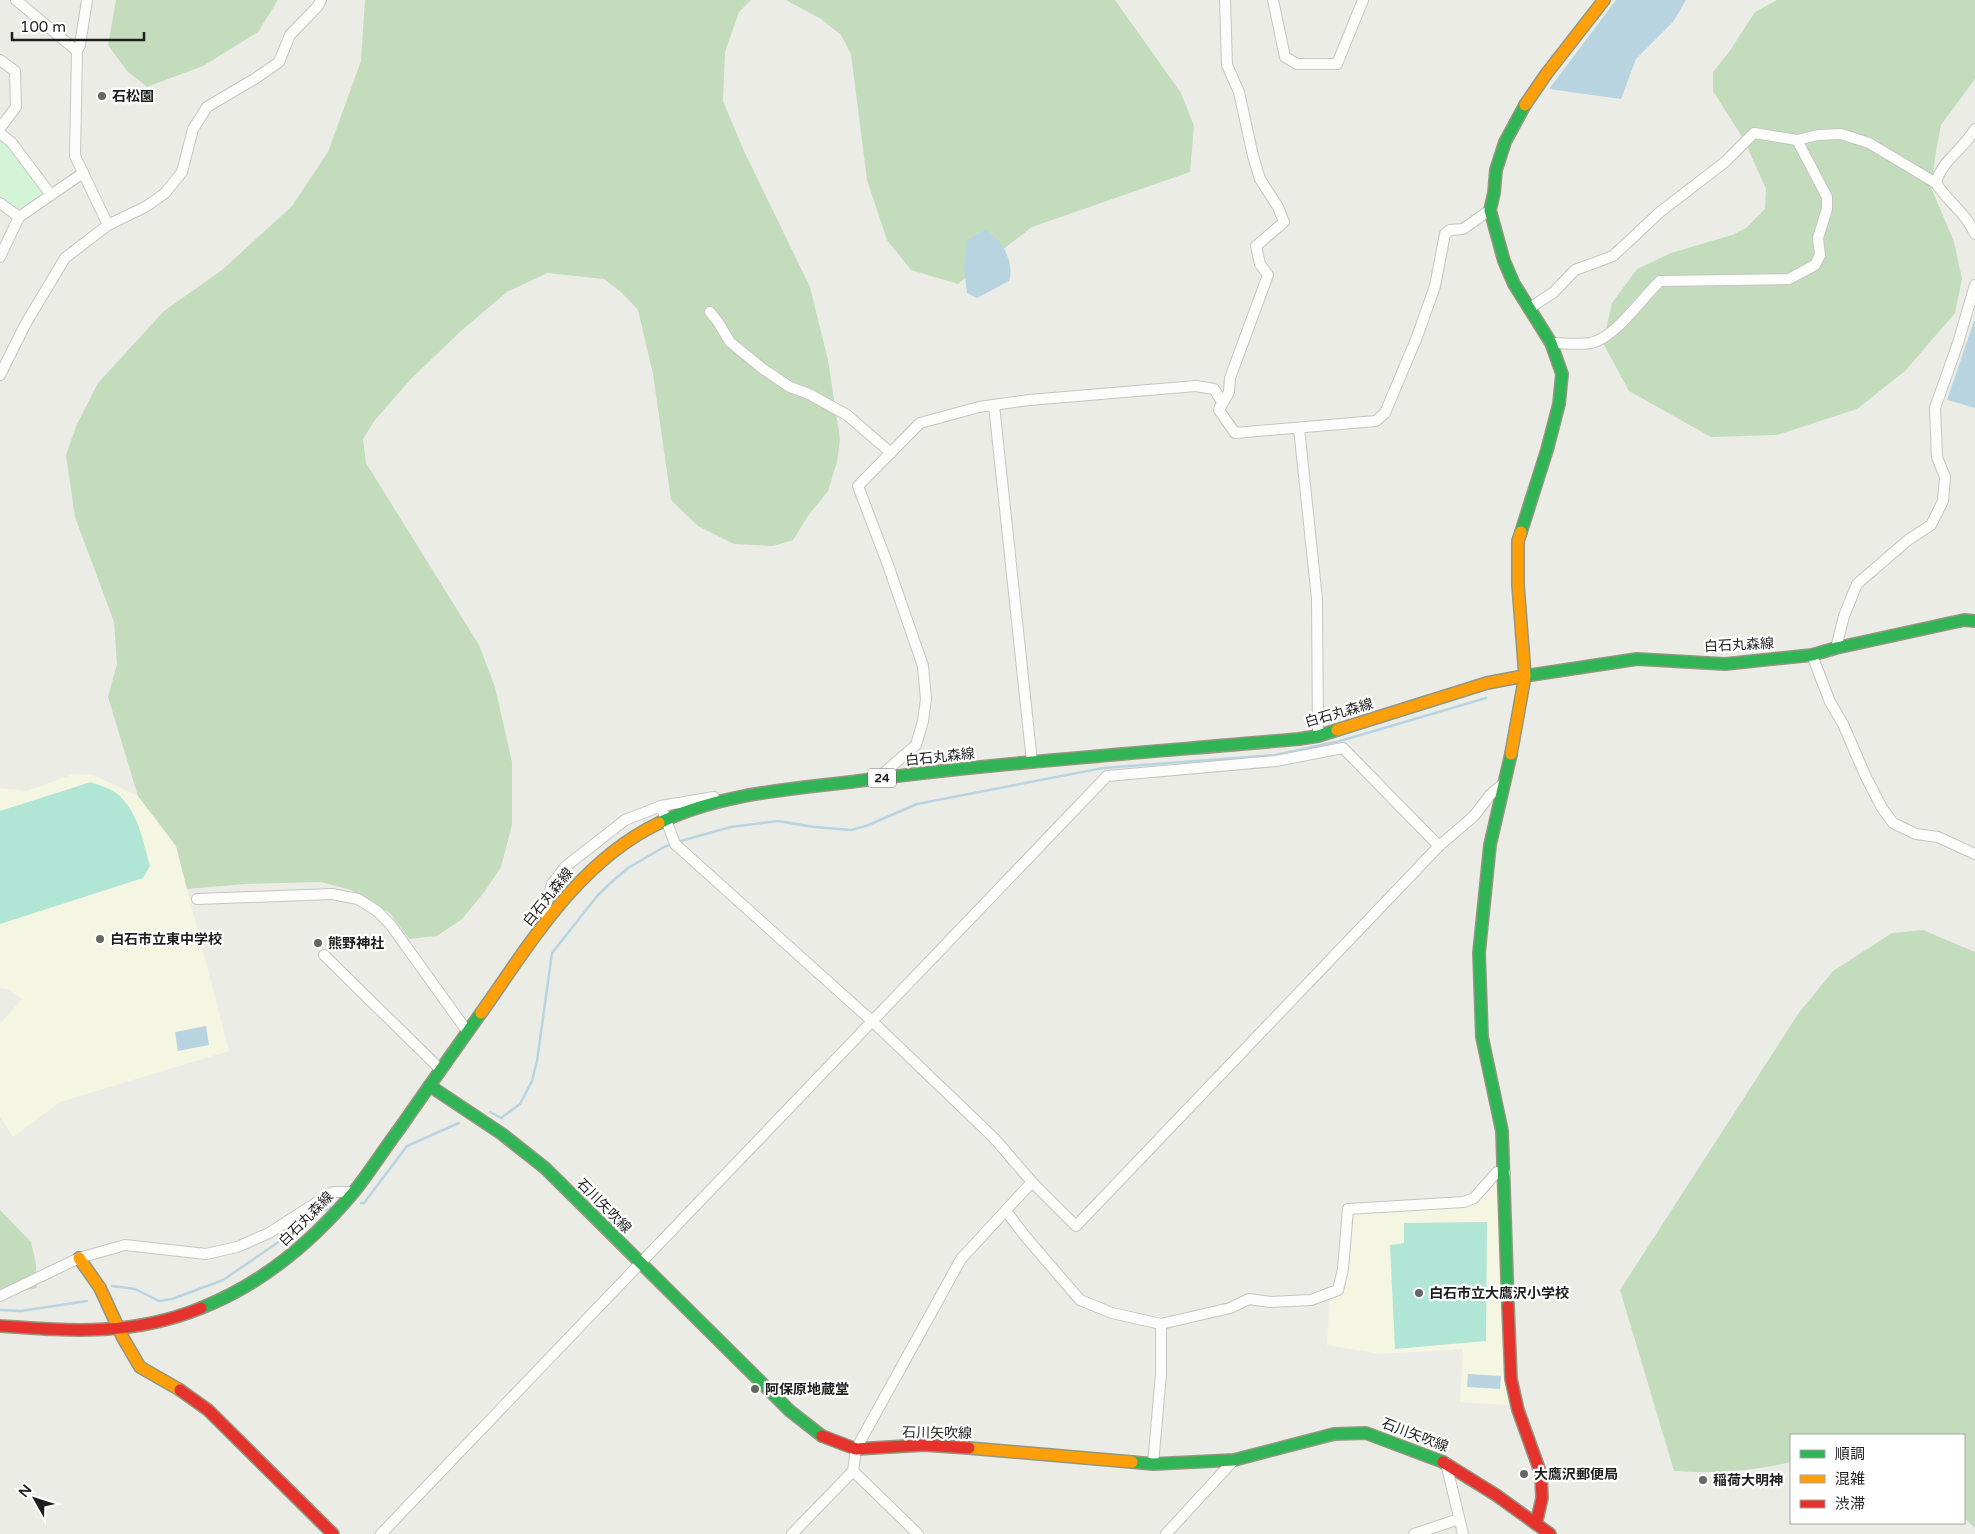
<svg xmlns="http://www.w3.org/2000/svg" width="1975" height="1534" font-family="'Varela Round','Noto Sans JP',sans-serif">
<rect width="100%" height="100%" fill="#ecece7"/>
<!-- education -->
<g fill="#f4f6e2">
<path d="M73,774L93,775L138,796L176,846L229,1051L60,1102L13,1137L0,1117V1024L22,999L8,989L0,988V788L27,791Z"/>
<path d="M1495,1179H1501L1513,1405L1460,1402L1463,1349L1381,1354L1327,1345L1330,1296L1343,1290L1351,1213L1472,1205Z"/>
</g>
<!-- forest -->
<g fill="#c3dcbc">
<path d="M116,0H278L258,32L203,66L147,87L127,71L108,45Z"/>
<path d="M365,0H751L739,12L725,52L723,101L744,151L810,287L828,360L840,439L837,462L828,491L808,516L793,540L773,546L734,544L698,526L671,500L653,374L638,310L622,293L604,279L547,273L507,292L461,331L411,379L375,420L363,439L366,463L479,645L495,687L512,762V825L501,867L485,891L462,919L437,936L409,939L390,913L351,890L321,882L245,884L187,889L176,846L138,796L108,697L117,664L114,622L75,517L66,455L77,424L98,383L164,311L222,270L292,206L328,152L361,61Z"/>
<path d="M786,0H1115L1181,93L1194,126L1190,172L1032,227L958,284L911,270L887,240L867,180L851,54L841,35L821,19Z"/>
<path d="M1777,0H1975V79L1941,125L1936,151L1931,187L1954,242L1962,279L1955,313L1905,371L1857,409L1777,435L1711,437L1629,391L1603,343L1612,303L1637,269L1671,253L1732,235L1746,228L1765,209L1766,189L1744,140L1713,91V72L1729,52L1755,12Z"/>
<path d="M1923,930L1975,952V1528L1964,1518V1435H1791V1462C1753,1471 1713,1474 1674,1471L1620,1290L1798,1014L1833,971L1892,933Z"/>
<path d="M0,1210L31,1242L36,1264L37,1288L0,1295Z"/>
</g>
<!-- park -->
<path fill="#d4f4d8" d="M0,140L6,144L42,193L24,209L17,210L0,196Z"/>
<!-- pitch -->
<g fill="#b1e5d5">
<path d="M91,782C99,785 109,788 116,793C138,810 143,841 150,866L143,878L0,924V811Z"/>
<path d="M1487,1222L1486,1341L1395,1349L1390,1245L1404,1243V1223Z"/>
</g>
<!-- water -->
<g fill="#b9d4e1">
<path d="M1616,0H1686L1673,22L1636,59L1621,99L1549,89Z"/>
<path d="M985,230C1002,238 1015,263 1009,281L977,298L967,293L964,269L967,240Z"/>
<path d="M1974,321H1975V408L1947,400Z"/>
<path d="M206,1026L209,1045L178,1051L175,1032Z"/>
<path d="M1468,1374L1501,1376L1500,1389L1467,1387Z"/>
</g>
<g fill="none" stroke-linecap="round" stroke-linejoin="round">
<!-- stream -->
<g stroke="#b9d4e1" stroke-width="2.5">
<path d="M677,842L731,827L778,821L814,827L851,830L866,826L917,804L1103,768L1275,755L1340,741L1486,698"/>
<path d="M490,1112L501,1118L520,1104L532,1081L537,1061L552,953L598,895L616,878L628,868L664,847L672,844"/>
<path d="M361,1203H364L407,1146L459,1123"/>
<path d="M112,1286L135,1289L159,1301L172,1299L223,1280L330,1207"/>
<path d="M0,1310L21,1311L87,1301"/>
</g>
<!-- street casing -->
<g stroke="#c5c5c3" stroke-width="12">
<g id="street">
<path d="M16,0L77,51"/>
<path d="M87,0L80,45L77,51L75,156L108,225"/>
<path d="M1273,0L1285,57L1297,64H1337L1363,0"/>
<path d="M0,60L15,71L16,107L0,128"/>
<path d="M0,133L12,143L51,195"/>
<path d="M1936,183C1941,161 1964,149 1975,129"/>
<path d="M0,203L19,217"/>
<path d="M0,257L19,217L83,173"/>
<path d="M1530,308L1554,292L1575,270L1613,256L1660,212L1725,162L1754,133L1797,140L1818,135L1841,134L1869,143L1936,183C1948,202 1966,213 1975,234"/>
<path d="M710,312L718,322L730,342L763,369L790,387L809,394L847,415L891,453"/>
<path d="M1551,343C1564,343 1578,345 1591,343C1615,338 1641,299 1660,281L1789,279L1815,265L1820,255L1818,238L1827,209V197L1797,140"/>
<path d="M0,375L26,323L65,258L108,225L147,206L165,193L182,172L193,129L207,107L256,78L279,62L290,35L318,6L321,0"/>
<path d="M994,405L1032,762"/>
<path d="M1220,408L1229,392L1230,378L1268,275L1260,264L1256,246L1284,222L1278,207L1260,179L1253,156L1239,92L1227,65L1225,0"/>
<path d="M1219,410L1235,433L1376,421L1385,413L1417,337L1435,286L1445,234L1450,230L1463,229L1490,210"/>
<path d="M1299,428L1317,599L1318,736"/>
<path d="M1836,648L1844,616L1857,584L1908,540L1931,525L1943,501L1945,477L1937,457L1935,408L1958,343L1975,285"/>
<path d="M1812,655L1830,702L1843,724L1865,775L1882,808L1893,823L1916,834L1938,837L1975,854"/>
<path d="M879,777L916,745L923,721L926,699L923,666L888,565L858,486L920,423L979,407L1029,400L1196,386L1214,389L1222,402L1219,410"/>
<path d="M661,806L675,844L873,1022L994,1138L1032,1182L1076,1226L1439,846L1474,816L1490,795L1505,782"/>
<path d="M197,899L332,894L358,899L377,911L390,924L467,1031"/>
<path d="M549,917L544,913L552,884L565,867L625,820L661,806L714,797"/>
<path d="M324,955L441,1070"/>
<path d="M1006,1211L1025,1236L1080,1300L1112,1313L1161,1324L1230,1308L1249,1299L1270,1302L1311,1300L1338,1290L1343,1269L1348,1209L1464,1202L1474,1198L1497,1172L1505,1173"/>
<path d="M0,1296L79,1258L125,1245L206,1254L237,1247L269,1233L333,1192H354"/>
<path d="M1446,1463L1463,1534"/>
<path d="M1153,1464L1161,1374V1324"/>
<path d="M853,1471L918,1534"/>
<path d="M381,1534L1107,776L1276,761L1343,748L1439,846"/>
<path d="M792,1534L853,1471L856,1449L961,1259L1032,1182"/>
<path d="M1166,1534L1234,1460"/>
<path d="M1414,1534L1459,1519"/>
</g>
</g>
<!-- fast casing -->
<g stroke="#92977e" stroke-width="14">
<g id="fast">
<path d="M1521,532L1547,450L1559,404L1562,374L1551,343L1514,284L1504,261L1490,210L1494,193L1496,170L1505,142L1525,105"/>
<path d="M1524,676L1637,659L1725,664L1812,655L1836,648L1964,620L1975,621"/>
<path d="M659,823C720,793 793,789 858,781C1005,762 1152,752 1299,739L1318,736L1337,730"/>
<path d="M430,1086L502,1134L545,1168L790,1411L822,1436"/>
<path d="M1508,1306L1502,1131L1482,1037L1479,953L1490,845L1511,754"/>
<path d="M201,1308C262,1284 311,1243 353,1193C370,1172 384,1149 400,1128C427,1089 454,1051 481,1013"/>
<path d="M1132,1462L1153,1464L1234,1460L1334,1434L1366,1433L1443,1462"/>
</g>
</g>
<!-- slow casing -->
<g stroke="#92977e" stroke-width="14">
<g id="slow">
<path d="M1525,105L1547,73L1604,0"/>
<path d="M1337,730L1487,683L1524,676"/>
<path d="M1511,754L1525,676L1518,585V541L1521,532"/>
<path d="M481,1013C532,941 578,862 659,823"/>
<path d="M79,1258L100,1288L123,1338L140,1367L180,1390"/>
<path d="M969,1448L1132,1462"/>
</g>
</g>
<!-- jam casing -->
<g stroke="#92977e" stroke-width="14">
<g id="jam">
<path d="M1508,1306L1511,1379L1518,1410L1541,1474L1542,1498L1536,1524"/>
<path d="M0,1326C71,1331 133,1336 201,1308"/>
<path d="M180,1390L208,1410L333,1534"/>
<path d="M822,1436L856,1449L924,1445L969,1448"/>
<path d="M1443,1462L1496,1495L1550,1534"/>
</g>
</g>
<!-- street -->
<use href="#street" stroke="#fcfcfb" stroke-width="10"/>
<!-- fast -->
<use href="#fast" stroke="#30b455" stroke-width="11"/>
<!-- slow -->
<use href="#slow" stroke="#ff9f0a" stroke-width="11"/>
<!-- jam -->
<use href="#jam" stroke="#e5322d" stroke-width="11"/>
</g>
<!-- markers -->
<g fill="#666664" stroke="#fff" stroke-width="2">
<circle cx="102" cy="96" r="5"/>
<circle cx="100" cy="939" r="5"/>
<circle cx="318" cy="943" r="5"/>
<circle cx="1419" cy="1293" r="5"/>
<circle cx="755" cy="1389" r="5"/>
<circle cx="1524" cy="1474" r="5"/>
<circle cx="1703" cy="1480" r="5"/>
</g>
<g text-anchor="middle" dominant-baseline="central" stroke-width="4.5" stroke-linejoin="round" paint-order="stroke">
<!-- shield labels -->
<rect fill="#fff" stroke="#626262" stroke-width="1" x="868" y="768.5" width="28" height="19" rx="4"/>
<g font-size="12" font-weight="bold" fill="#1e1e1e">
<text x="882" y="778">24</text>
</g>
<!-- poi labels -->
<g font-size="14" font-weight="bold" fill="#1e1e1e" stroke="#fff" text-anchor="start">
<text x="112" y="96">石松園</text>
<text x="110" y="939">白石市立東中学校</text>
<text x="328" y="943">熊野神社</text>
<text x="1429" y="1293">白石市立大鷹沢小学校</text>
<text x="765" y="1389">阿保原地蔵堂</text>
<text x="1534" y="1474">大鷹沢郵便局</text>
<text x="1713" y="1480">稲荷大明神</text>
</g>
<!-- street labels -->
<g font-size="14" fill="#1e1e1e" stroke="#fff">
<text transform="translate(1739 645) rotate(-3)">白石丸森線</text>
<text transform="translate(1339 713) rotate(-16)">白石丸森線</text>
<text transform="translate(940 757) rotate(-6)">白石丸森線</text>
<text transform="translate(548 897) rotate(-51)">白石丸森線</text>
<text transform="translate(604 1206) rotate(45)">石川矢吹線</text>
<text transform="translate(306 1219) rotate(-45)">白石丸森線</text>
<text transform="translate(937 1433) rotate(1)">石川矢吹線</text>
<text transform="translate(1415 1435) rotate(21)">石川矢吹線</text>
</g>
</g>
<!-- legend -->
<rect x="1790" y="1434" width="175" height="90" fill="#ffffff" stroke="#a5a5a5"/>
<rect x="1800" y="1450" width="25" height="8" fill="#30b455" stroke="#a5a5a5"/>
<text x="1835" y="1459" font-size="15" fill="#1e1e1e">順調</text>
<rect x="1800" y="1475" width="25" height="8" fill="#ff9f0a" stroke="#a5a5a5"/>
<text x="1835" y="1484" font-size="15" fill="#1e1e1e">混雑</text>
<rect x="1800" y="1500" width="25" height="8" fill="#e5322d" stroke="#a5a5a5"/>
<text x="1835" y="1509" font-size="15" fill="#1e1e1e">渋滞</text>
<!-- north arrow -->
<g transform="translate(35 1499) rotate(309)" stroke="#ffffff" stroke-width="4" paint-order="stroke">
<path d="M0-4L9 19L0 12L-9 19Z" fill="#1e1e1e"/>
<text y="-8" font-size="14" font-weight="bold" text-anchor="middle" fill="#1e1e1e">N</text>
</g>
<!-- scale -->
<path d="M12 32v8h132v-8" fill="none" stroke="#1e1e1e" stroke-width="2.5"/>
<text x="20" y="32" font-size="15" fill="#1e1e1e" stroke="#ffffff" stroke-width="4" paint-order="stroke">100 m</text>
</svg>
